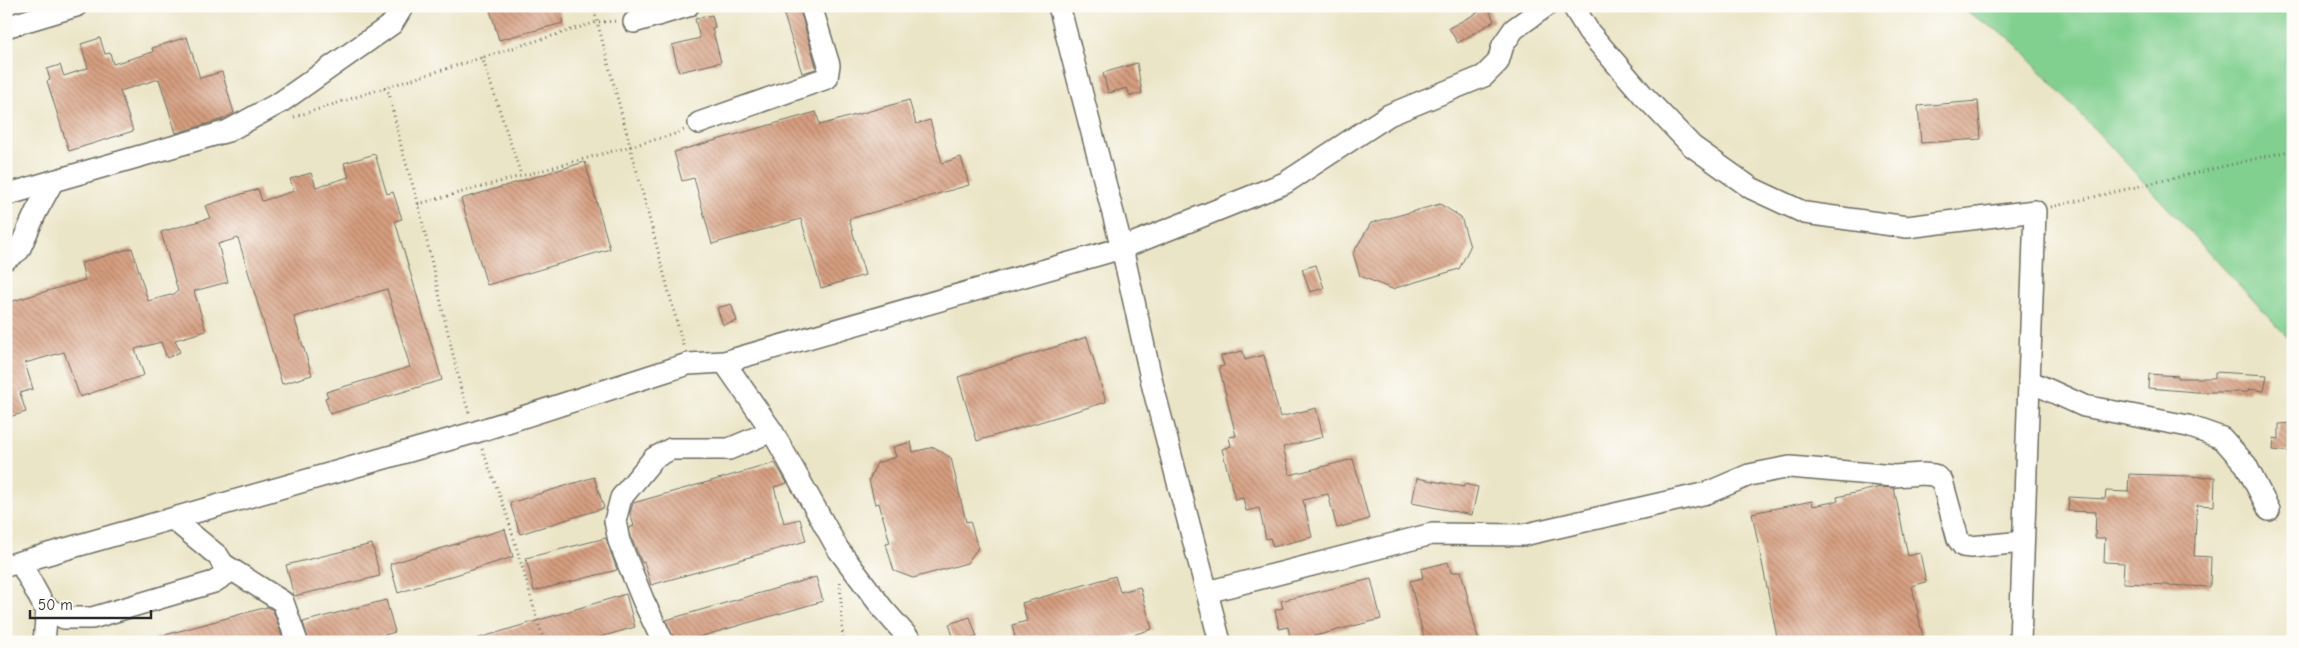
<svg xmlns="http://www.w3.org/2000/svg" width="2299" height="648" font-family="'Comic Neue',sans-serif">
<defs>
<pattern id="building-back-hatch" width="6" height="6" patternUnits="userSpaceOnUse" patternTransform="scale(1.25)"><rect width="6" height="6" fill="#d59d7f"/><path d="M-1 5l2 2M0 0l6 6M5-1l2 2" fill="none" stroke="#ad8068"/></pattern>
</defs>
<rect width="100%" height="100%" fill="#fdfcf7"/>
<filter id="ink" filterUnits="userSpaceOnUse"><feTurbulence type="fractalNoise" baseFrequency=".02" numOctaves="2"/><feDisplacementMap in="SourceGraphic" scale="10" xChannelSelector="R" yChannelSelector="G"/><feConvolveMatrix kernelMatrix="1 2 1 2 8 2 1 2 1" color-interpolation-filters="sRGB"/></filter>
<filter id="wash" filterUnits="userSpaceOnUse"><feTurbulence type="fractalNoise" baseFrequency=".0096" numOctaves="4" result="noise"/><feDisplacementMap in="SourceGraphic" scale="20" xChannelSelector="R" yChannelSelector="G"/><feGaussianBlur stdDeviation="1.12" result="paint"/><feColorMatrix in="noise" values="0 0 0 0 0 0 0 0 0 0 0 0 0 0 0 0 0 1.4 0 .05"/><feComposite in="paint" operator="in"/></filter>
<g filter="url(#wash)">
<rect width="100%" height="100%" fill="#ebe5c7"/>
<!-- green -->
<path fill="#81d090" stroke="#567e5e" d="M1957,6H2293V343L2010,38Z"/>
<g id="blocks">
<!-- building -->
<g fill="url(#building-back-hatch)">
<path d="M489,6H558L563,23L499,40Z"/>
<path d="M799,6L816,66V69L802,73L783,12Z"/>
<path d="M1488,7L1494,21L1458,43L1449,28Z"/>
<path d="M712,15L715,27L712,28L721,62L679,72L672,45L700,38L695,19Z"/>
<path d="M187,37L200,78L222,72L234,113L223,119L176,133L159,79L120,91L133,131L69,151L47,81L50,80L47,69L60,65L64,76L88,68L81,44L100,38L105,54L110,53L113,64L153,52L152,48Z"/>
<path d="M1137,63L1142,93L1130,96L1127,88L1108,93L1103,73Z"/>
<path d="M909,100L916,124L930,120L942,163L961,157L969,185L849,219L865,275L821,288L801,219L712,244L694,178L682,181L674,152L816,112L820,125Z"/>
<path d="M1978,101L1981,139L1921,143L1918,106Z"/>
<path d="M375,154L387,194L393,192L402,219L395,221L442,380L330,414L325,398L328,397L326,392L410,367L387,289L294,317L312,375L282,384L238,238L218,244L228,282L194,291L206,331L175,340L180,352L167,358L161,342L135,349L144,375L80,397L64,352L25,363L33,389L20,393L26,412L9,417L6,408V303L85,280L81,263L132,248L148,301L174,294L178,291L161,232L210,218L205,206L226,199L258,189L262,201L294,191L290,179L311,173L316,187L349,177L344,163Z"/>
<path d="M585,162L610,249L487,285L461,199Z"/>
<path d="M1440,204L1461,217L1470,247L1459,269L1392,289L1360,276L1353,253L1371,223Z"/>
<path d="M1316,265L1324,288L1310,292L1302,269Z"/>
<path d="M731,304L737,321L723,325L717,308Z"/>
<path d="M1087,337L1106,402L977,441L958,377Z"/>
<path d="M1243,351L1245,360L1264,355L1280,417L1316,408L1323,437L1283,447L1290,475L1353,459L1369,519L1337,528L1328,494L1303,500L1312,537L1273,547L1270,538L1266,539L1259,508L1246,511L1243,498L1235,500L1222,449L1231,446L1229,437L1236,436L1219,367L1224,366L1221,356Z"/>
<path d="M2215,372L2267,375L2264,391L2249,389L2248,392H2196L2148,388L2149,374L2178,376V378H2215Z"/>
<path d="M2293,423V452L2273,450L2274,438L2279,439V424Z"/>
<path d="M911,442L913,452L934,447L951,458L966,522L970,521L978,548L967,563L913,578L894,571L886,544L890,543L879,503L875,504L869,480L877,463L896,457L893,447Z"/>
<path d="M775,463L787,483L774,487L784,523L800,519L806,541L651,585L644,562L642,563L631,537L630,527L634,526L630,513L633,503Z"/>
<path d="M2129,474L2215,477L2214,506L2197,505L2194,556L2211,557L2210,587L2123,583L2124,563L2104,562L2105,538H2095L2096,512L2068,511L2069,497L2105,499L2106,491L2128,492Z"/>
<path d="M594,477L604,508L520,534L510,503Z"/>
<path d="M1417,478L1464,487V484L1478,487L1472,515L1412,503Z"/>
<path d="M1881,487L1894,488L1908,556L1920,553L1926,582L1912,586L1924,642H1778L1752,513L1812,501L1813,506L1838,501L1837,497Z"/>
<path d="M505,529L513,557L398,593L390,564Z"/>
<path d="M606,538L617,570L534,591L526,558Z"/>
<path d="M372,544L380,576L294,596L286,565Z"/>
<path d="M1448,562L1451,573L1461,571L1479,642H1425L1410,581L1423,578L1421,569Z"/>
<path d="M1115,576L1120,592L1140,587L1152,629L1110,642H1016L1012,625L1027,621L1022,603Z"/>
<path d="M816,577L823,601L682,642H675L666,620Z"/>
<path d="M1371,579L1381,619L1291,642L1288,627L1279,629L1275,610L1283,608L1281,601Z"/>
<path d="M626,594L635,627L583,642H476V639Z"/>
<path d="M386,600L395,632L361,642H309L303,622Z"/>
<path d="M267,607L273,610L284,642H155L154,638Z"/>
<path d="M970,617L977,637L955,642L949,624Z"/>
</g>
</g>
</g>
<g filter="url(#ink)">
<use href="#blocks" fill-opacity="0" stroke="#6e6c62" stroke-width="1"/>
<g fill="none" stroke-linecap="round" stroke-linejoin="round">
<!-- minor casing -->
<g stroke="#6e6c62" stroke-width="24">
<g id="minor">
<path d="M1059,6L1122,248L1153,387L1220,642"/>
<path d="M1573,6L1589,32L1643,95L1692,146L1751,188L1805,213L1907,227L2035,211L2020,642"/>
<path d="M634,22L688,6"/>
<path d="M6,27L76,6"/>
<path d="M699,123L827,78L829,65L811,6"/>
<path d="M6,195L53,181"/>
<path d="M6,259L19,250L36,212L53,181L228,131L281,102L392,24L403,6"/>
<path d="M2029,381L2084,406L2188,426L2222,438L2246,465L2269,510"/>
<path d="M772,431L838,549L883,609L912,642"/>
<path d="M20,562L44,606L64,618H92L214,582L225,575L223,564L218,556L173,519"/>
<path d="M223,564L283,602L297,642"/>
<path d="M6,566L476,432L688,364L724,362L1122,248L1285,183L1389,115L1484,76L1498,62L1503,45L1514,29L1546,6"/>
<path d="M1207,592L1432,534L1523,535L1707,493L1749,475L1790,467L1894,476L1922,474L1934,475L1942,481L1958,539L1963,546L1971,547L2023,542"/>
<path d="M44,642L47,608"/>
<path d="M663,642L643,600L619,541L615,521L621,498L654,458L671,449H729L772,431L724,362"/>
</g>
</g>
<!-- path -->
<g stroke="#6e6c62" stroke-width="3" stroke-dasharray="1 4" stroke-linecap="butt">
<path d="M593,6L684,349"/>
<path d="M482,57L521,175"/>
<path d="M384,88L597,22L618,21"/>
<path d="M294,117L384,88L389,93L402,150L417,199L461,389L470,415"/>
<path d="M418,204L672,135L684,130"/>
<path d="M2051,207L2293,150"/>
<path d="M482,449L506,512L544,642"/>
<path d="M840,582L843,642"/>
</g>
<!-- minor -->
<use href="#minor" stroke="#fff" stroke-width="21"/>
</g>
</g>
<!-- margin -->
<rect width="2299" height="648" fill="none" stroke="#fdfcf7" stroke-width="25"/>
<!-- scale -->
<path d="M30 610v8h121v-8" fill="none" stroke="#2b2b2b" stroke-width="2.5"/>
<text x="38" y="610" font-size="15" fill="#2b2b2b" stroke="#fdfcf7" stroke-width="4" paint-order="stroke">50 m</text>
</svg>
